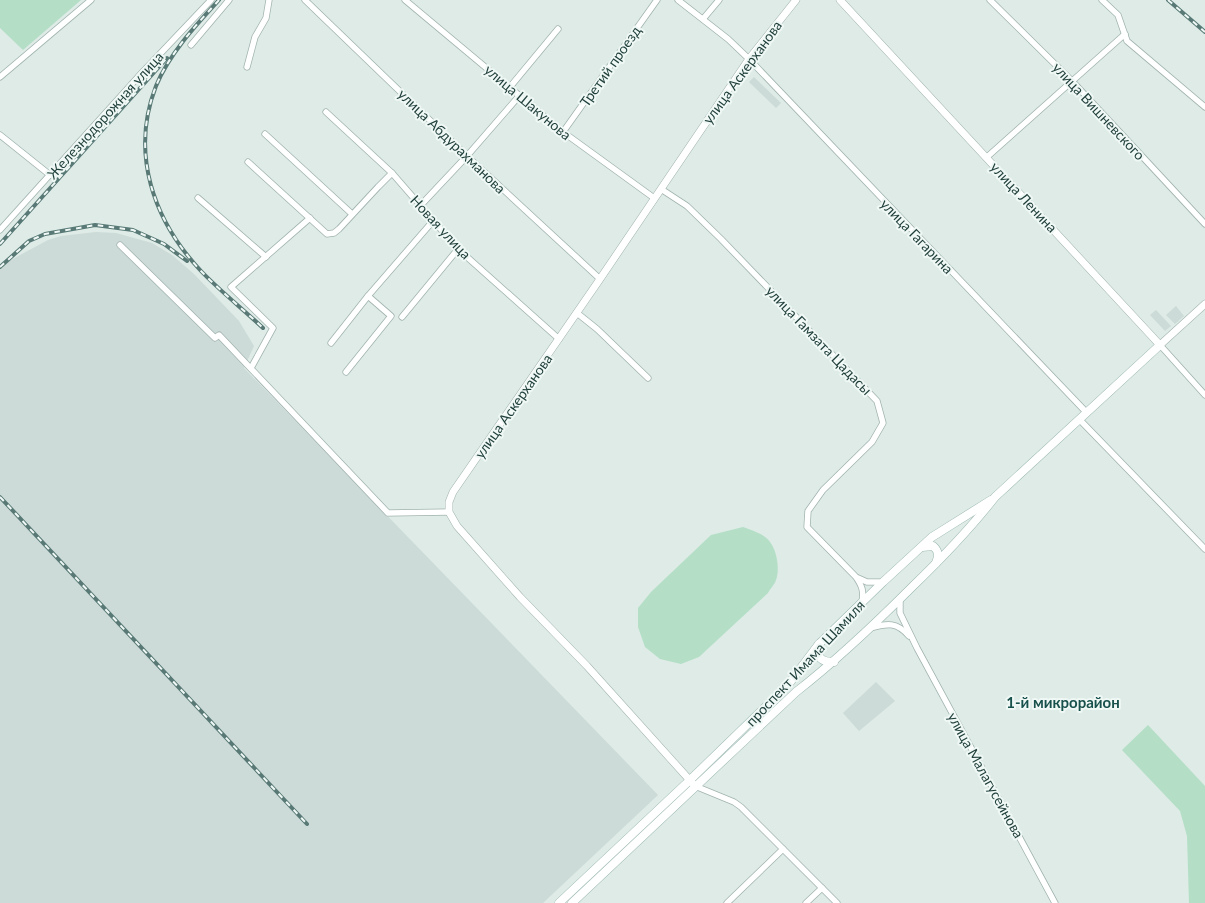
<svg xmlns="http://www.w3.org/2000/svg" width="1205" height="903" font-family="Lato,sans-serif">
<rect width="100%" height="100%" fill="#deebe7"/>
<!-- built -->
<g fill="#ccdbd7">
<path d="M754,77L781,103L776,108L749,82Z"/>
<path d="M96,232L116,233L152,243L172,255L194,274L239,321L254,346L244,368L658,795L543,903H0V269L9,261L48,240L61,236Z"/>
<path d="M1176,306L1184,316L1175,324L1166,315Z"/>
<path d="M1156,310L1171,326L1165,331L1150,315Z"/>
<path d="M876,682L895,701L859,731L843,713Z"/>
</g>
<!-- green -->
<g fill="#b4dfc6">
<path d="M0,0H81L23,50L0,28Z"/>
<path d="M743,527C751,530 765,534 770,542C777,551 780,569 776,580C775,584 770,589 768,593L699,657L681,664L660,659L645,647L638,627V608L651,592L711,535Z"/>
<path d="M1148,725L1205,786V903H1189L1187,836L1180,811L1122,750Z"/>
</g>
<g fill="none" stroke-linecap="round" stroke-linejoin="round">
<!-- minor casing -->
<g stroke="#a1b3af" stroke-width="7">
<g id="minor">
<path d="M305,0L467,156L600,279"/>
<path d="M405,0L563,132L654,198"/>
<path d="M678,0L728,39L749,59L1087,413"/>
<path d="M990,0L1072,81L1205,224"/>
<path d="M1102,0L1118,15L1127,41L1205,107"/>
<path d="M703,19L719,0"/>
<path d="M191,45L229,0"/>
<path d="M247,67L255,37L266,18L269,0"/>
<path d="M0,77L91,0"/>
<path d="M510,87L558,29"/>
<path d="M326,112L392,173L458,249L559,339"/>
<path d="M563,132L657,0"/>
<path d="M265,134L352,214"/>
<path d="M0,135L50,175"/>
<path d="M987,157L1125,34"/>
<path d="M248,162L327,234L334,233L339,229L378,187L392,173"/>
<path d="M661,189L687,206L721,239L877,401L883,423L872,442L823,490L808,511L807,527L856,577C862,586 864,591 862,602"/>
<path d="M198,198L266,257"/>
<path d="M420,206L467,156L520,95"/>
<path d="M0,230L138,77L211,0"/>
<path d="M120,245L215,338L219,335L388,513L449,512"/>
<path d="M577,313L597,329L648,378"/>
<path d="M402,317L458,249"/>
<path d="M331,343L368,296L433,221"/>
<path d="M1160,345L1205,395"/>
<path d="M251,368L273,328L231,287L310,218"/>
<path d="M346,372L391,316L368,296"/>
<path d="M1079,419L1205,549"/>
<path d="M858,578L867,582H882"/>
<path d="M900,600V613L917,648L1055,903"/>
<path d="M871,628C887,623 897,622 909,636"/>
<path d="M695,786L734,802L741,807L837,903"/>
<path d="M727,903L783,849"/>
<path d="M806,903L822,888"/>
</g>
</g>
<!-- tertiary casing -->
<g stroke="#a1b3af" stroke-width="8">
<g id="tertiary">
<path d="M840,0L1160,345L1205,304"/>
<path d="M695,786L587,666L520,597L457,526L449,512V502L453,492L600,279L749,59L796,0"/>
</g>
</g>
<!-- secondary casing -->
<g stroke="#9cb8b2" stroke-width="9">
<g id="secondary">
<path d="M922,547L933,546C939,551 939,556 936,563"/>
<path d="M819,644C816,658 821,662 834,662"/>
<path d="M559,903L690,780L788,685L819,644L883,582L932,537L991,500"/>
<path d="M572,903L796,692C837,660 875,624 912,587C941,559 970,529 995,497L1160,345"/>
</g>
</g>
<!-- minor -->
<use href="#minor" stroke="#fff" stroke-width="5.5"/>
<!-- tertiary -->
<use href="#tertiary" stroke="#fff" stroke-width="7"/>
<!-- secondary -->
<use href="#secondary" stroke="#fff" stroke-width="8"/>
<!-- rail casing -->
<g stroke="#587975" stroke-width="4">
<g id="rail">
<path d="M219,0C196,25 169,54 156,86C130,153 153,220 201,271C220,291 243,309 263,328"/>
<path d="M1168,0L1205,32"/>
<path d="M0,244L167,58"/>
<path d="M0,267L29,241L45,234L95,225L133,230L164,244L187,261"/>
<path d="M0,497L307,824"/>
</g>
</g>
<!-- rail -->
<use href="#rail" stroke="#eff8f5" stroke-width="2" stroke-dasharray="5.5" stroke-linecap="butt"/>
</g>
<g text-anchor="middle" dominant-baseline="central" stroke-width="4" stroke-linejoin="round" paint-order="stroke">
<!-- street labels -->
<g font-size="14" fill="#1e3d39" stroke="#eff8f5">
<text transform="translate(610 66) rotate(-55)">Третий проезд</text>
<text transform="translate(742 72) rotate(-54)">улица Аскерханова</text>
<text transform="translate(528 102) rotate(40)">улица Шакунова</text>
<text transform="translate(1099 111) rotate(47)">улица Вишневского</text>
<text transform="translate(105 115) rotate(-48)">Железнодорожная улица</text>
<text transform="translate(452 141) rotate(44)">улица Абдурахманова</text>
<text transform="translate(1024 197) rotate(47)">улица Ленина</text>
<text transform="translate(441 227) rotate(47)">Новая улица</text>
<text transform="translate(917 236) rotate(46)">улица Гагарина</text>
<text transform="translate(819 340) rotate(46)">улица Гамзата Цадасы</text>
<text transform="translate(513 406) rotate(-55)">улица Аскерханова</text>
<text transform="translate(805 663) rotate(-47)">проспект Имама Шамиля</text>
<text transform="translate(986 775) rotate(61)">улица Малагусейнова</text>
</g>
<!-- neighbourhood labels -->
<g font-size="15" font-weight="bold" fill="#18504b" stroke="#eff8f5">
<text x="1063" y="702">1-й микрорайон</text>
</g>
</g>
</svg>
